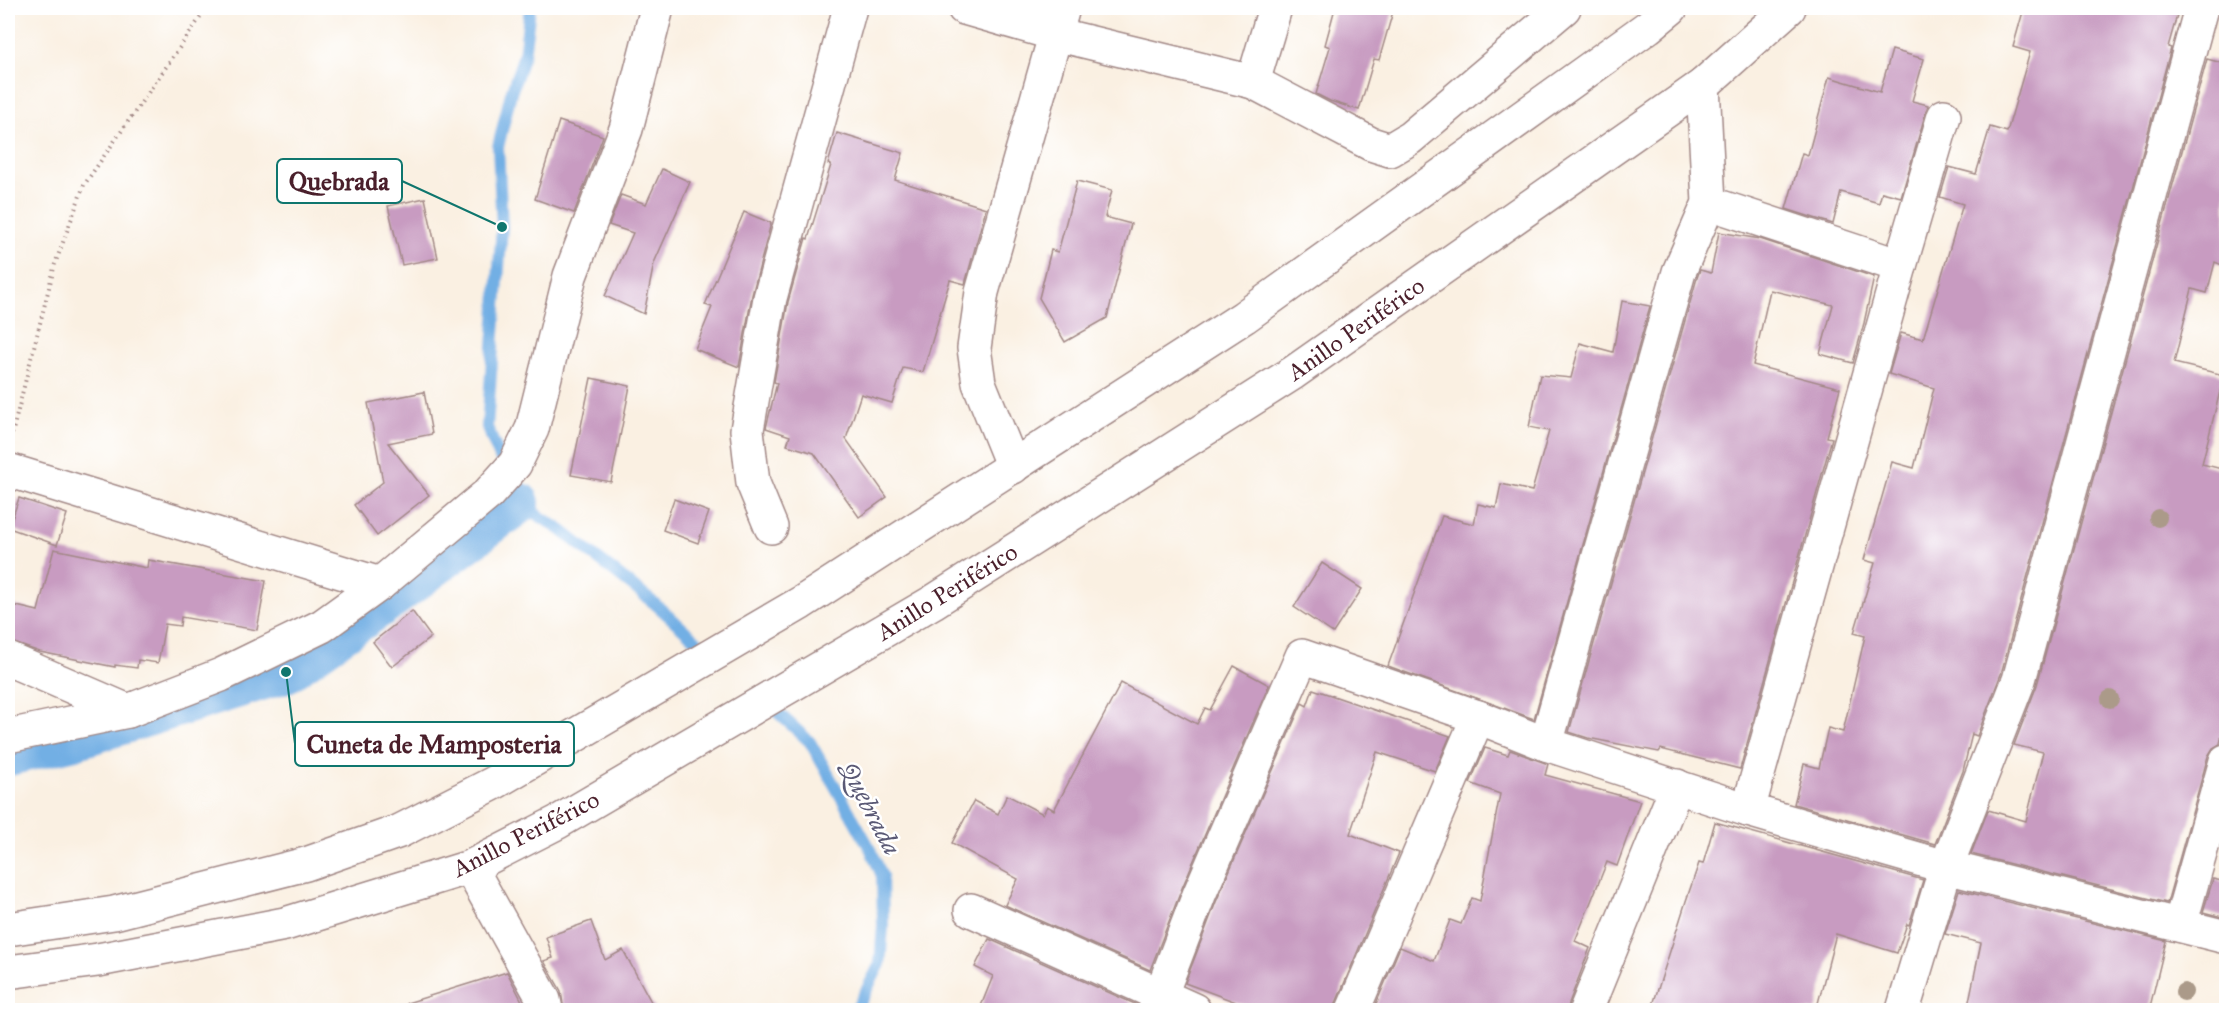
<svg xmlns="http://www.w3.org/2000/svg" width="2234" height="1018" font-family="'IM FELL Great Primer',serif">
<rect width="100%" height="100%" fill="#fff"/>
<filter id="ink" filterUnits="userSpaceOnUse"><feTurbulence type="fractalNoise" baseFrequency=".0167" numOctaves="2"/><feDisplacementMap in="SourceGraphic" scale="12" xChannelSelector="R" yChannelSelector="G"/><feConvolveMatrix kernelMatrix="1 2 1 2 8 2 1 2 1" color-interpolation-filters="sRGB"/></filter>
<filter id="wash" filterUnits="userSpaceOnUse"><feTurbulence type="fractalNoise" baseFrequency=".008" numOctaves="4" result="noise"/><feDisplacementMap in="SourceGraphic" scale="24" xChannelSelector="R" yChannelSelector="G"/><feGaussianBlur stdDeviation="1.35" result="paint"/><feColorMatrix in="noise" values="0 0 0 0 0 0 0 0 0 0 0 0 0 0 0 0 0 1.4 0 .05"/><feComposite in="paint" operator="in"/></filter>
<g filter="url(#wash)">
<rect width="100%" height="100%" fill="#faf0e2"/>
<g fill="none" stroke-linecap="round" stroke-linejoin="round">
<!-- stream -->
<g stroke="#72afe4" stroke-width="12">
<path d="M501,460L487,427L502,227L498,147L511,93L524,55L530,8"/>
<path d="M512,487L519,503L561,530L654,603L699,643"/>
<path d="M775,710L810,742L871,850L882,876L883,926L880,964L856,1010"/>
</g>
<!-- canal -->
<path stroke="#72afe4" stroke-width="42" d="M8,755L74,739L286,672L389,600L519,503"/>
</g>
<g id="blocks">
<!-- building -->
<g fill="#c89bc1">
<path d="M1335,8H1394L1379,60L1374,59L1359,110L1330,101L1316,94L1330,47L1325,45Z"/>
<path d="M2024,8H2179L2168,47L2171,48L2001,674L1977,736L1972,734L1963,771L1935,844L1794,804L1804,764L1819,768L1828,728L1843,732L1865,636L1854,633L1875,563L1864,560L1892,462L1914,468L1934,388L1889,374L1901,333L1923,339L1963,204L1940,197L1949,167L1976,174L1990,127L2007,132L2030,52L2013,47Z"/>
<path d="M1892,50L1924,59L1912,101L1928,105L1901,197L1882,192L1879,203L1841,192L1833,224L1786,209L1802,153L1808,155L1829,77L1880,92Z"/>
<path d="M2207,59L2226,64V246L2222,265L2215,262L2207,293L2192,289L2174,363L2224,375L2202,464L2226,470V715L2220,744L2213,748L2208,756L2167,903L1971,854L1988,810L2026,821L2043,752L2014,745L2037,685Z"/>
<path d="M559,121L603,136L574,213L535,199Z"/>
<path d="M837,133L903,153L895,180L986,208L965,284L950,280L923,372L903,368L892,403L861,394L846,439L887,497L859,517L814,453L787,445L790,436L766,428L777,383L774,382L788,302L806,238L808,239L831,165L828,164Z"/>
<path d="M662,169L690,182L654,263L644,314L605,296L633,233L609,225L621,195L646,204Z"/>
<path d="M1077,181L1112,190L1105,217L1131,224L1107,318L1065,342L1039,298L1051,250L1058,252Z"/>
<path d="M425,198L438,258L402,265L388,206Z"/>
<path d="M744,212L771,223L752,295L739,367L695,349L712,307L705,305Z"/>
<path d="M1719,232L1760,239L1874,277L1864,323L1853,363L1820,354L1833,305L1770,290L1753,365L1840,388L1827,437L1832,438L1740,769L1661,749L1659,752L1588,738L1569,732L1697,278L1700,270L1711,273Z"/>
<path d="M1622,301L1650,306L1534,719L1388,666L1442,516L1474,524L1478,504L1496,508L1501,484L1532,491L1549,431L1529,427L1540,375L1571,378L1580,343L1613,352Z"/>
<path d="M591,378L630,386L611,482L571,475Z"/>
<path d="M424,392L432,434L388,443L429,495L377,536L354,505L383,482L368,403Z"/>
<path d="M19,498L67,514L57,545L9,528Z"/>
<path d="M674,499L709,512L698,543L663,530Z"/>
<path d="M54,549L147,568L148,560L266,581L257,630L181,617L180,626L165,624L158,663L138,660L137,668L115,665V667L40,652L8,641V604L38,611Z"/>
<path d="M1322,563L1362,589L1333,633L1294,607Z"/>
<path d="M412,611L431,637L392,667L373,642Z"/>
<path d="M1234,666L1269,685L1182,888L1150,970L1005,905L1018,879L952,843L974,801L998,814L1007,795L1043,814L1047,806L1054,810L1121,683L1197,724L1205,708L1210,710Z"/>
<path d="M1313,689L1450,736L1435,771L1377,752L1350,834L1399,853L1336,1003L1335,1011H1260L1185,983L1216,902L1302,703L1307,706Z"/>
<path d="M1485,748L1508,755L1510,750L1548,764L1545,775L1640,801L1617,866L1607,862L1575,941L1590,948L1569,1003L1568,1011H1373L1400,947L1434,961L1450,920L1461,924L1472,898L1480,901L1500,794L1470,783Z"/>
<path d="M1715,822L1923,880L1909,925L1907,924L1897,953L1836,934L1816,1011H1651L1686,901L1699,863L1703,864Z"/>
<path d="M2213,879L2226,882V918L2203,912Z"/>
<path d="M1959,890L2166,941L2149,1011H1967L1981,943L1945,934Z"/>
<path d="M591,921L605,960L623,950L656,1011H564L561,991L544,961L553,958L546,937Z"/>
<path d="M989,939L1137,1005V1011H979L993,976L975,967Z"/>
<path d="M507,972L527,1011H408L407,1003Z"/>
</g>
</g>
</g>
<g filter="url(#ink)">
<use href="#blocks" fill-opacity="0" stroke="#a28886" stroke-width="1.5"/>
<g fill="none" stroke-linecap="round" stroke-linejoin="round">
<!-- minor casing -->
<g stroke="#a28886" stroke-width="36">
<g id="minor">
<path d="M964,8L1055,34L1253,82L1371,144L1390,150L1410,138L1564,8"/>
<path d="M1253,82L1275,8"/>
<path d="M1709,203L1900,266"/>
<path d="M1013,467L979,383L974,348L982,292L1063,8"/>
<path d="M8,470L380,584"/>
<path d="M771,527L753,483L747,430L770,298L850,8"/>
<path d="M8,659L128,711"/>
<path d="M8,736L128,711L221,675L322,626L380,584L488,494L515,464L532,429L570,276L626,129L657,8"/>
<path d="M1546,744L1679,272L1709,203L1703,85"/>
<path d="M1748,810L1900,266L1944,116"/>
<path d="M470,867L544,1000L546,1010"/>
<path d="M971,910L1194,1010"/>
<path d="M2180,925L2226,761"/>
<path d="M1155,1010L1199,895L1302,656L1478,717L1546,744L1748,810L1946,867L2226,937"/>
<path d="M1353,1010L1478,717"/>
<path d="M1586,1010L1677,786"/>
<path d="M1903,1010L1946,867L2019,680L2201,8"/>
</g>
</g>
<!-- trunk casing -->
<g stroke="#a28886" stroke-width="36">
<g id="trunk">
<path d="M8,929L114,913L306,864L400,831L494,783L801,603L1244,317L1648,27L1671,8"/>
<path d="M8,972L98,960L285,924L470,867L558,822L933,602L1293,373L1703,85L1789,8"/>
</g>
</g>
<!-- path -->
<path stroke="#a28886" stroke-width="4" stroke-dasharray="1.5 4.5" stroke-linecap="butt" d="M12,434L55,264L84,185L207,8"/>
<!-- minor -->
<use href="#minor" stroke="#fff" stroke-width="33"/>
<!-- trunk -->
<use href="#trunk" stroke="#fff" stroke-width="33"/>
</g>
<!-- trees -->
<g fill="#ab9a89">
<circle cx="2158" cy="518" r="9"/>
<circle cx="2110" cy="699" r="9"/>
<circle cx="2184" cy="992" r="9"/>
</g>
</g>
<g text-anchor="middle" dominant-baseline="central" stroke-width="5" stroke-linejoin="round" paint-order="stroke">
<!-- street labels -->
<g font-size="24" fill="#4a1f2b" stroke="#fff">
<text transform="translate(1356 329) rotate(-35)">Anillo Periférico</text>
<text transform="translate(947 592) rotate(-32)">Anillo Periférico</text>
<text transform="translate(526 834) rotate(-27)">Anillo Periférico</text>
</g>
<!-- water labels -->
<g font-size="26" font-style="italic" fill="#5a5975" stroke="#fff">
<text transform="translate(871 808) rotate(62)">Quebrada</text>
</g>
</g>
<!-- callouts -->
<path fill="none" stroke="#0f766e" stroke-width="2" d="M502 227L402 181M286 672L295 744"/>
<g fill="#0f766e" stroke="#fff" stroke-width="2">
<circle cx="502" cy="227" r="6"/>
<circle cx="286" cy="672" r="6"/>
</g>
<g fill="#fff" stroke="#0f766e" stroke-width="2">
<rect x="277" y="159" width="125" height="44" rx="6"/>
<rect x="295" y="722" width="279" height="44" rx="6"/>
</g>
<g font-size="26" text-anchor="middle" font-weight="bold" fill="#4a1f2b">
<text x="339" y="190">Quebrada</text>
<text x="434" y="753">Cuneta de Mamposteria</text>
</g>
<!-- margin -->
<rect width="2234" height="1018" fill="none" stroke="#fff" stroke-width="30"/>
</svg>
